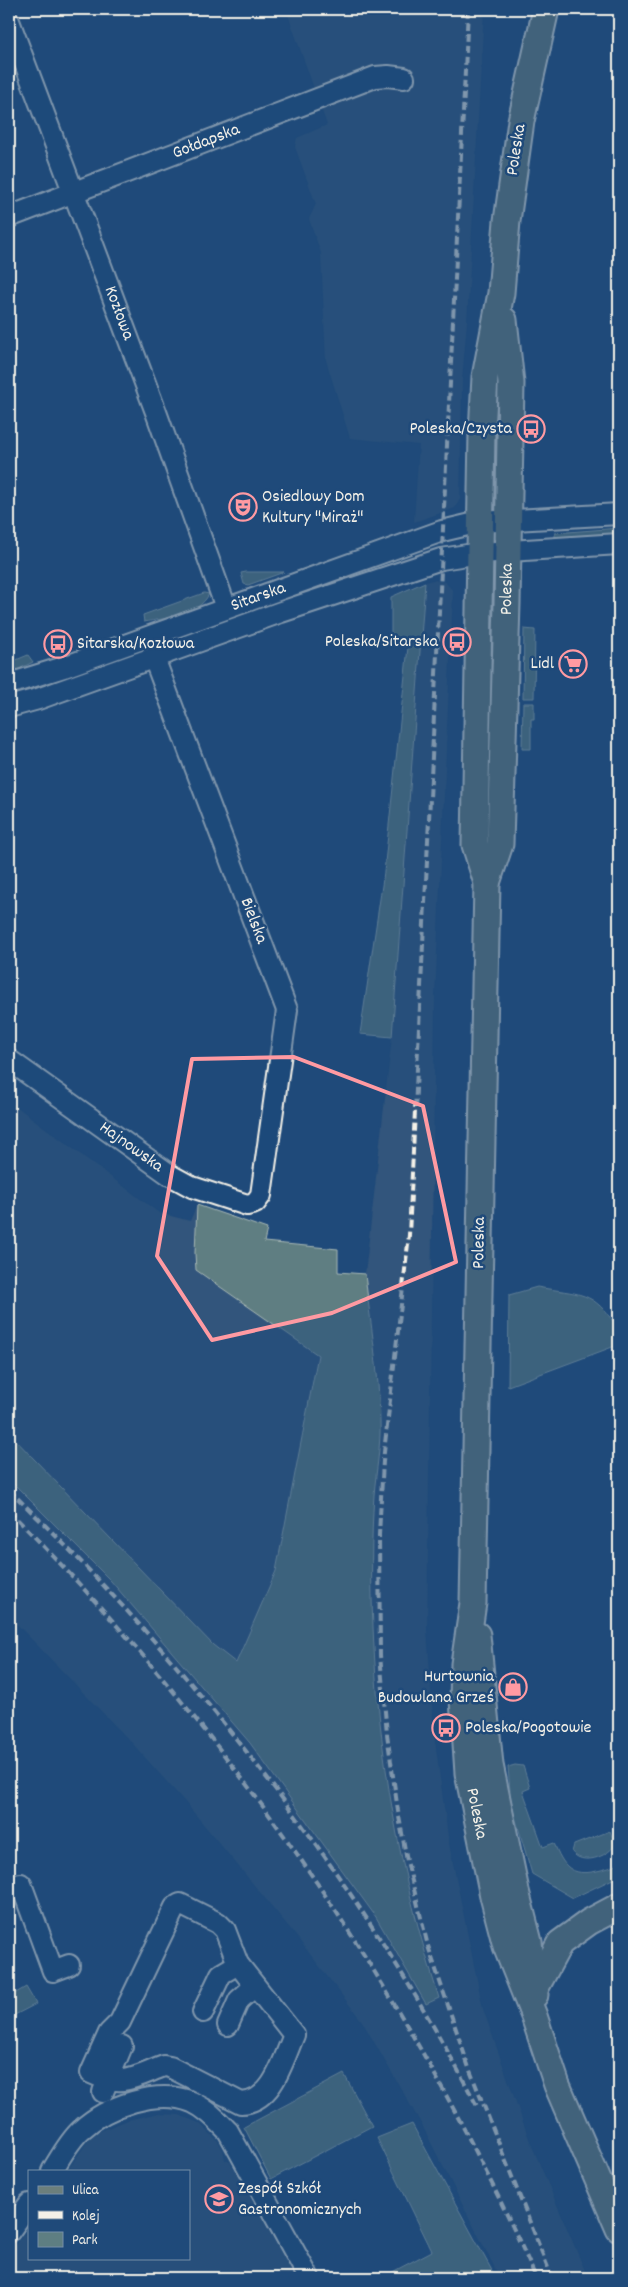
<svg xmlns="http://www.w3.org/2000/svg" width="628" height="2287" font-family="Dekko,sans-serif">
<rect width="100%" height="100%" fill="#1f4a7a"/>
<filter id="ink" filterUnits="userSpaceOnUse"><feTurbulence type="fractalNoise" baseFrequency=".02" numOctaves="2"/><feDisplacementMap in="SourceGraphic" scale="10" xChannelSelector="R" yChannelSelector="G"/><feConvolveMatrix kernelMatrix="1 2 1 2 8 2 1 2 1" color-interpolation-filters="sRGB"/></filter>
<g filter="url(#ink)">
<!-- built -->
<g fill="#32557b">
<path d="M286,9H484L467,321L462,380L460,499L455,508L414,522L419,445L350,438L326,360L321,253L309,219L316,204L295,147L297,138L327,125Z"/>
<path d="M433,580L445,582L453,591L435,996L427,1630L434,1734L449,1844L483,2009L529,2139L588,2278H500L422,2125L362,2021L289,1927L185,1802L133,1744L9,1616V1474L23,1447L9,1433V1101L159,1213L190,1221L197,1205L267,1229L264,1242L338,1249L276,1571L236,1663L376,1917L426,2004L438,1998L418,1934L403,1869L380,1741L375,1676L371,1569L373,1507L381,1421L365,1274L392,1037L425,582Z"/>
<path d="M155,2114L179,2115L199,2123L218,2141L223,2150L225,2160L230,2162L295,2278H9V2256L29,2226V2258H189V2171H67L93,2134L128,2120Z"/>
</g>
<!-- green -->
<g fill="#5e7e82" stroke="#a9b8b5">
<path d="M619,528V536L555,541V533Z"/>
<path d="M246,572H284L248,585L244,584L241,573Z"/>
<path d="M425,582L392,1037L360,1034L384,872L408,647L391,633V597Z"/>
<path d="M204,593L209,594C198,616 166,618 144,622L143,615Z"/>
<path d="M524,629L535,630L534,698H523Z"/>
<path d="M28,655L33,662L9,674V663Z"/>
<path d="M523,703H534V719H531V749H522Z"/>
<path d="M197,1205L267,1229L264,1242L338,1249V1272L365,1274C370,1322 379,1371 380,1420C381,1445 376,1471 374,1495C371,1539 371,1584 373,1627C378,1755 400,1876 439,1998L426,2004L376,1917L250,1743L111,1581L9,1479V1433L213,1645L236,1663L276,1571L318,1355L196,1270L195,1253Z"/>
<path d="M537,1287C580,1295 593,1289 618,1329L615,1346L508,1386L509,1295Z"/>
<path d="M515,1765L523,1766L530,1788L523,1791L543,1847L554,1843C563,1866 571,1877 597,1871C605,1869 613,1868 619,1862V1876L573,1898L532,1874L511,1803L508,1767Z"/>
<path d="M610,1831L615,1845C607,1857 582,1866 572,1852L574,1845Z"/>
<path d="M26,1987L36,2004L9,2018V1997Z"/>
<path d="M344,2074L372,2126L271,2179L244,2127Z"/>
<path d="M412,2124L496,2278H381L432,2251L377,2138Z"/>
</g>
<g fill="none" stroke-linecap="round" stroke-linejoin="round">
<!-- minor casing -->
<g stroke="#f4f1e8" stroke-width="24">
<g id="minor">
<path id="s1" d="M9,21L156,412L226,608"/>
<path id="s2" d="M9,217L375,77L388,76L404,78"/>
<path id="s3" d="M9,684L64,667L442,531L480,522L619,514"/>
<path d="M9,707L38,699L281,612L441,559L480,553L619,544"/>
<path id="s4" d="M9,1060L170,1175L192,1187L247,1205L255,1203L261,1195L287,1010L154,658"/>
<path d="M9,1887L21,1884L53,1971L69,1965"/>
<path d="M180,1904L218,1923L225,1930L238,1964L294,2035C283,2060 273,2102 241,2103L170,2067L164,2066C135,2077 122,2088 91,2073L109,2033L120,2022L175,1907Z"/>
<path d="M203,2012L221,1974L238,1964"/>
<path d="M228,2025L239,2000L255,1986"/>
<path d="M103,2092L122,2046"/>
<path d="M52,2171C60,2158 69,2141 81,2130C107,2106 157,2088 192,2102C207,2109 217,2120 228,2131L309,2278"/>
<path d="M9,2232L29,2204"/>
</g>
</g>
<!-- major casing -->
<g stroke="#f4f1e8" stroke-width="29">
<g id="major">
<path id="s5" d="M546,9L521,121L507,221L501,293L485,377L482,432L475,845L487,883L473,1603L464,1664L463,1700L468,1773L493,1896L506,1946L534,2016L557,2085L619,2229"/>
<path id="s6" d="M487,883L500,844L507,603L511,383L504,320"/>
<path d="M477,1635L490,1765L516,1891L529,1942L535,1995"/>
<path d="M535,1989L560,1943L589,1922L619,1906"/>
</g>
</g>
<!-- minor -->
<use href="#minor" stroke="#1f4a7a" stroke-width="20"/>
<!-- major -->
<use href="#major" stroke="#6c7f7c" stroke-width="25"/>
<!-- rail -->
<g stroke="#f4f1e8" stroke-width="4" stroke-dasharray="8 4" stroke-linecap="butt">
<path d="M468,9L409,1235L383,1461L379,1535L380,1655L387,1734L398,1811L407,1861L428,1946L469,2068L552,2278"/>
<path d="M9,1490C191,1664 361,1882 477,2106"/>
<path d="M9,1511C231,1733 409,1991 536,2278"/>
</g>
</g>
</g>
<!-- marked area -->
<path d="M0 0H628V2287H0ZM294,1057L423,1106L456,1262L332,1313L212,1340L157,1256L192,1059Z" fill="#1f4a7a" fill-opacity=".55" fill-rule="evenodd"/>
<path fill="none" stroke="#ff9aa2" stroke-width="4" stroke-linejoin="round" d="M294,1057L423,1106L456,1262L332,1313L212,1340L157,1256L192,1059Z"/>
<!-- icons -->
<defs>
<g id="bus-ring" transform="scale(1.4375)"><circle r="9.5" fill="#1f4a7a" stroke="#ff9aa2" stroke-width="1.5"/><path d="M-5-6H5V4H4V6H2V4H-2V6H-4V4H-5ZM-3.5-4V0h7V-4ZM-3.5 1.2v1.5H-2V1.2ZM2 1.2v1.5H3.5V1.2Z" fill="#ff9aa2"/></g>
<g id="theatre-ring" transform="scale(1.4375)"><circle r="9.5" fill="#1f4a7a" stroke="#ff9aa2" stroke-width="1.5"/><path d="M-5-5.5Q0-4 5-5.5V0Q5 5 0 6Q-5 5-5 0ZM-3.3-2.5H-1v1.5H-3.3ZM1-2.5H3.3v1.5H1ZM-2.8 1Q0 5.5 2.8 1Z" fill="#ff9aa2"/></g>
<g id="supermarket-ring" transform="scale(1.4375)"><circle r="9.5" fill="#1f4a7a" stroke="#ff9aa2" stroke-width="1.5"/><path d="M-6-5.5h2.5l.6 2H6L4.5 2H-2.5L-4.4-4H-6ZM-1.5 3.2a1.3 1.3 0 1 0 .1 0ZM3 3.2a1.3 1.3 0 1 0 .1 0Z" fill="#ff9aa2"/></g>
<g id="shop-ring" transform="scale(1.4375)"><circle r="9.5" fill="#1f4a7a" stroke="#ff9aa2" stroke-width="1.5"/><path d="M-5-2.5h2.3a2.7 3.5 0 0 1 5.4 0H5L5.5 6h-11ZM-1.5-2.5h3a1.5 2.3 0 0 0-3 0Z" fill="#ff9aa2"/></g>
<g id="school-ring" transform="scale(1.4375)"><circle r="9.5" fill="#1f4a7a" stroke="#ff9aa2" stroke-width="1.5"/><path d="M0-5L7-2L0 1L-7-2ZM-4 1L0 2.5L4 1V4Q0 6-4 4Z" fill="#ff9aa2"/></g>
</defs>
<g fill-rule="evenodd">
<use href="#bus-ring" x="531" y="429"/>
<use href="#theatre-ring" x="243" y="507"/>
<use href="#bus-ring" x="457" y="642"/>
<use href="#bus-ring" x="58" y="644"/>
<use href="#supermarket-ring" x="573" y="664"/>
<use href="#shop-ring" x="513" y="1687"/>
<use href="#bus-ring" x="446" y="1728"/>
<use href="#school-ring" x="219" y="2199"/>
</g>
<g text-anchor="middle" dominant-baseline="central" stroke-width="5" stroke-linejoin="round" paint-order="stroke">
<!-- street labels -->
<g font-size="18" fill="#f4f1e8" stroke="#1f4a7a">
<text stroke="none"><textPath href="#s2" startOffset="211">Gołdapska</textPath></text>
<text transform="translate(517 150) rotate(-81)">Poleska</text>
<text stroke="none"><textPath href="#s1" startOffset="312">Kozłowa</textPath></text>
<text stroke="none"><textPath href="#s6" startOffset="296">Poleska</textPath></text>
<text stroke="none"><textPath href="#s3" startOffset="264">Sitarska</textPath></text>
<text transform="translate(253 921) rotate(69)">Bielska</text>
<text stroke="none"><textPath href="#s4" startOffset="150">Hajnowska</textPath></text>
<text transform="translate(480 1243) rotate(-89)">Poleska</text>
<text stroke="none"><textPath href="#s5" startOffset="1814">Poleska</textPath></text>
</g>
<!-- poi labels -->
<g font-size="18" fill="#f4f1e8" stroke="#1f4a7a" text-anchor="end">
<text x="512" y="429">Poleska/Czysta</text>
<text x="262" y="497" text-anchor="start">Osiedlowy Dom<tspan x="262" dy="21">Kultury "Miraż"</tspan></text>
<text x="438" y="642">Poleska/Sitarska</text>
<text x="77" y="644" text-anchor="start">Sitarska/Kozłowa</text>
<text x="554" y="664">Lidl</text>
<text x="494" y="1677">Hurtownia<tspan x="494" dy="21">Budowlana Grześ</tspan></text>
<text x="465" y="1728" text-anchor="start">Poleska/Pogotowie</text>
<text x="238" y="2189" text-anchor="start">Zespół Szkół<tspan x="238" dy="21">Gastronomicznych</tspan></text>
</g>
</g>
<!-- margin -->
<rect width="628" height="2287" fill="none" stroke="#1f4a7a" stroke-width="30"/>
<rect x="15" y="15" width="598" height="2257" fill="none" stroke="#f4f1e8" stroke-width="2" filter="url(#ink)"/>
<!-- legend -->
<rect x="28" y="2170" width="162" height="90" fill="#1f4a7a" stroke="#748da6"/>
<rect x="38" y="2186" width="25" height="8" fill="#6c7f7c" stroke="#748da6"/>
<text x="72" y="2194" font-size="15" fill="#f4f1e8">Ulica</text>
<rect x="38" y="2211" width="25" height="8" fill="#f4f1e8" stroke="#748da6"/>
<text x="72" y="2220" font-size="15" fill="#f4f1e8">Kolej</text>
<rect x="38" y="2232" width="25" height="15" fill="#5e7e82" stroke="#748da6"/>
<text x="72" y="2244" font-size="15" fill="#f4f1e8">Park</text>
</svg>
